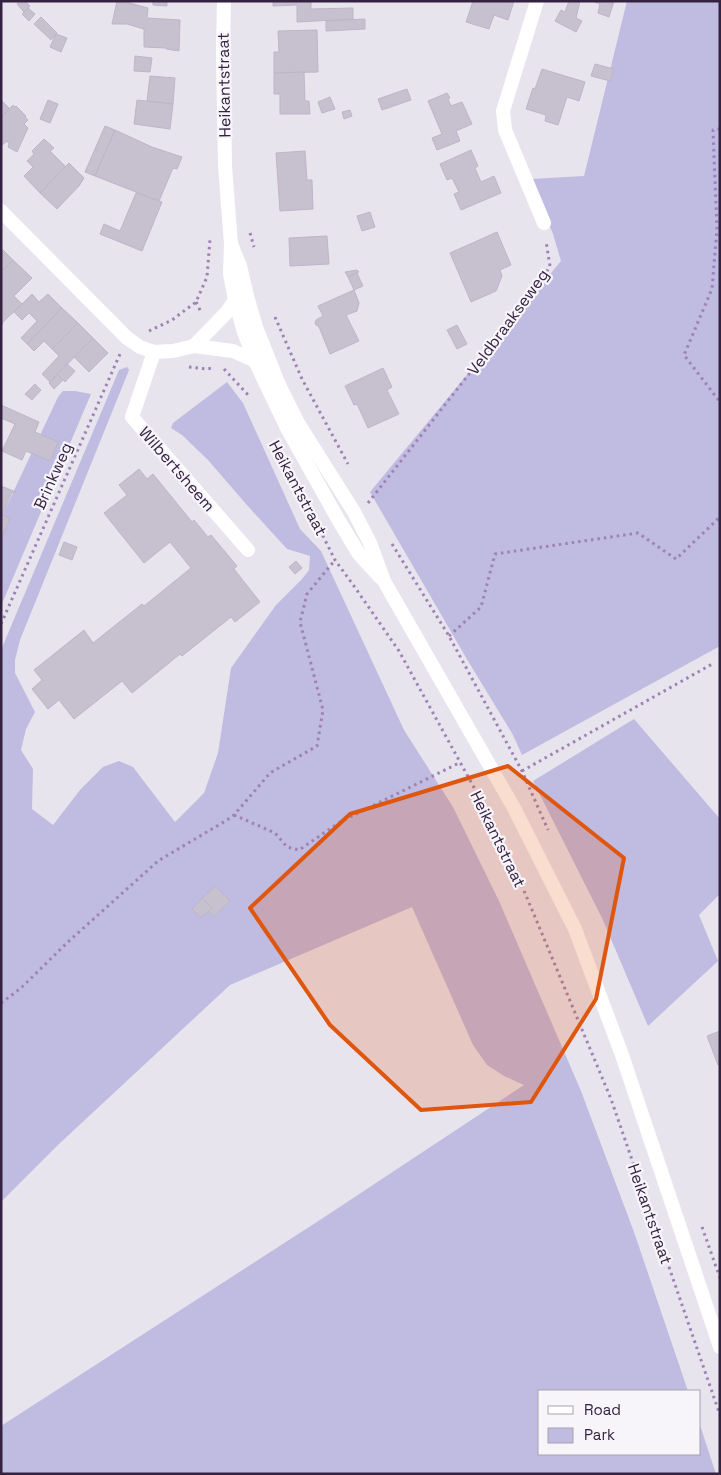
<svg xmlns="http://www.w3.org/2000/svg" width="721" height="1475" font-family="'Space Grotesk',sans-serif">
<rect width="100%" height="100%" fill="#e8e4ee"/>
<!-- green -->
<g fill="#c0bbe0">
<path d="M627,1H720V646L522,755L513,735L468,661L370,492L561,261L553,234L531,179L584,176Z"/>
<path d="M127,367L129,370L20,640L15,660V673L35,712L26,729L21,750L33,769L32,809L53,825L80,790L103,767L119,761L133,767L175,822L204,793L218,753L231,668L276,605L302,579L309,570L310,556L287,549L246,504L208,460L182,435L171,428L173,423L227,382L243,403L300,529L321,551L404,730L453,807L499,901L581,1091L634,1232L688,1391H540V1454H700V1425L716,1474H1V1426L323,1218L524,1085L504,1076L487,1065L473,1045L412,907L230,985L59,1144L1,1202V650L119,370Z"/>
<path d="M63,391H75L91,394L1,606V518L58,397Z"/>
<path d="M634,719L720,819V894L699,915L718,961L648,1026L602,918L533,781Z"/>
</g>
<!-- building -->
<g fill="#c6c0cf" stroke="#beb5c8">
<path d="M20,1H25L30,6L24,12L17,4Z"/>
<path d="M117,1H122L148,8L147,18L180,20L179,51L166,49V48L144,47V29L127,24H112Z"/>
<path d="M153,1H167V6L153,5Z"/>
<path d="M273,1H311V9L353,8V19L297,22V5L273,6Z"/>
<path d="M473,1H514L508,20L494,15L489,29L466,22Z"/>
<path d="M569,1H580L576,18L582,21L576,32L555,21L561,10L565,12Z"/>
<path d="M592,1H614L609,17L598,13L600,4Z"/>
<path d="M28,8L35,14L29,21L22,14Z"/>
<path d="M41,17L57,33L51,40L34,24Z"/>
<path d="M365,19V29L326,31V21Z"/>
<path d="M317,30L318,72L274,73V52H279L278,31Z"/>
<path d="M56,34L67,38L61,52L50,47Z"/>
<path d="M135,56L152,58L150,72L134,71Z"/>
<path d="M595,64L614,69L610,81L591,76Z"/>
<path d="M542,69L585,82L579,101L567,97L558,125L545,121L546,115L526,109L533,88L535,89Z"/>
<path d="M304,72L305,101H309L310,114H280V94H274V73Z"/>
<path d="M150,76L175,78L173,104L147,101Z"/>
<path d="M407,89L411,100L382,110L378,99Z"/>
<path d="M447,93L450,98L448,99L451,106L462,102L472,124L456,131L460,141L437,150L432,138L442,134L428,101Z"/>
<path d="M330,97L335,109L322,113L318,102Z"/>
<path d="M1,100L9,108L1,118Z"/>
<path d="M48,100L58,104L50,123L40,119Z"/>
<path d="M137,100L173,104L170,129L134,124Z"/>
<path d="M13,105L15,107L16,106L26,116L25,117L28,120L24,124L28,128L17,152L8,147L9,144L7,141L1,146V118Z"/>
<path d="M350,110L352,116L344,119L342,112Z"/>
<path d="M105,126L115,130L95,176L85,172Z"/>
<path d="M115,130L152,147L182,157L177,169L173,168L159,201L95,176Z"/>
<path d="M44,139L54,148L50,151L66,167L40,193L24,176L33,167L27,161L34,154L32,151Z"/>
<path d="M471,150L478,166L475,168L481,182L494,176L501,193L461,210L454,194L459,192L452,178L447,180L440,164Z"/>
<path d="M305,151L307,180H312L313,209L280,211L276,153Z"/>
<path d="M69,163L84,178L79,186L57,209L40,193Z"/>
<path d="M136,193L162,202L142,251L100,234L104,224L120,231Z"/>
<path d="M370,212L375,227L362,231L357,216Z"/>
<path d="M497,232L511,265L500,270L502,276L496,291L471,302L450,253Z"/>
<path d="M327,236L329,264L290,266L289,238Z"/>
<path d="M1,248L13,260L1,272Z"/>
<path d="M13,260L32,278L14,296L22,304L3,322L1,327V272Z"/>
<path d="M357,270L359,272L348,277L345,272Z"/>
<path d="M357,273L363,286L354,290L348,277Z"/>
<path d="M354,290L359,303L357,311L346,315L359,341L330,354L319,327L315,324L316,320L323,316L318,306Z"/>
<path d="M32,294L39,302L48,294L62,308L27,344L21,338L37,321L29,313L22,320L14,312Z"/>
<path d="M62,308L78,323L52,349L44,341L34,351L27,344Z"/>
<path d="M78,323L93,338L50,382L42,374L59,356L52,349Z"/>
<path d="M457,325L467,344L457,349L447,330Z"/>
<path d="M93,338L108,353L89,372L74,357Z"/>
<path d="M67,364L75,371L65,382L57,374Z"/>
<path d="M383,368L392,387L387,390L399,414L368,428L357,404L354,405L345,386Z"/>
<path d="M57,374L63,380L54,389L49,383Z"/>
<path d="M35,384L41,390L32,400L25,394Z"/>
<path d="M1,405L39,422L35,432L58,442L50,461L26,451L22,460L2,451L15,424L1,418Z"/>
<path d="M139,469L147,479L153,474L192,522L194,520L208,537L211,535L237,566L234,569L260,602L235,622L231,617L182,656L180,654L132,693L122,681L74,719L59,700L48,709L32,689L42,680L34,670L84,630L93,643L142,604L144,606L191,568L170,542L144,563L104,513L127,495L119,485Z"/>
<path d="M1,486L16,492L15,493L12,492L2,515L10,518L3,535L1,534Z"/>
<path d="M64,542L77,547L72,560L59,555Z"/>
<path d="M296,561L302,568L295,574L289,567Z"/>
<path d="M215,886L230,901L214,917L208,911L212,908L202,898Z"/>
<path d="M202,898L212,908L201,918L192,909Z"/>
<path d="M720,1031V1064L718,1065L707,1036Z"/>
</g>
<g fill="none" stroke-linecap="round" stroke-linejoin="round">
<!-- path -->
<g stroke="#9d82b4" stroke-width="3" stroke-dasharray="2.5 4" stroke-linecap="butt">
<path d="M720,129L713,130L717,229L712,289L684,355L720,402"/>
<path d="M250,233L254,247"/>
<path d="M196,302L201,312"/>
<path d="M275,317L302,379L348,464"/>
<path d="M149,331L172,320L196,302L207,277L210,239"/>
<path d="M189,367L206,369L213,368"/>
<path d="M224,369L250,397"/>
<path d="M368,503L538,286L550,266L546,241"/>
<path d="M314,518L335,560L354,586L399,651L488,813L512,862L611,1099L720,1415"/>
<path d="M392,544L449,636L522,771L548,830"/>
<path d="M1,624L120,354"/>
<path d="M449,636L481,607L495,554L638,533L676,559L720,517"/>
<path d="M522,771L714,663"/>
<path d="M234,815L275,833L287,847L299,850L340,822L459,763"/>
<path d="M1,1003L21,988L69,941L158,861L227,820L234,815L270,773L317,746L323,710L300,622L307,594L335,560"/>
<path d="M702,1227L720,1278"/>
</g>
<!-- minor -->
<g stroke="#fff" stroke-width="14">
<path d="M537,1L503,111L505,130L544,223"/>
<path d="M1,211L127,338L140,347L154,352L173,351L194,346L233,351L255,361"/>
<path d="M194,346L227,312L235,300"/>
<path d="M154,352L132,417L248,550"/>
</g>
<!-- tertiary -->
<g stroke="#fff" stroke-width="14">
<path d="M224,1L223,52L225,166L231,244L230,274L235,300L244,332L255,361L287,428L339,521L359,554L380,577"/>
<path d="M231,244L240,266L247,296L256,327L279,385L298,423L354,512L370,543L384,581L514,808L575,929L622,1055L720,1347"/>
</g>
</g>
<!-- marked area -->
<path fill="#df560f" fill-opacity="0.2" stroke="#df560f" stroke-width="4" stroke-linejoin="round" d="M508,766L624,858L596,999L531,1102L421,1110L330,1025L250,908L350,814Z"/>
<g text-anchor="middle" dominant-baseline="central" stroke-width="4.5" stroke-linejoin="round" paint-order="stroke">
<!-- street labels -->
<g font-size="16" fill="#342241" stroke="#f7f5fa">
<text transform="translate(224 85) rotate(-91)">Heikantstraat</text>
<text transform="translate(508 322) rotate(-54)">Veldbraakseweg</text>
<text transform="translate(177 469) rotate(49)">Wilbertsheem</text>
<text transform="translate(53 476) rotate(-66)">Brinkweg</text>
<text transform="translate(298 488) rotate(62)">Heikantstraat</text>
<text transform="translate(498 839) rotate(64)">Heikantstraat</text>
<text transform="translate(650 1214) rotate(71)">Heikantstraat</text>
</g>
</g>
<!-- border -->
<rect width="721" height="1475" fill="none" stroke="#342241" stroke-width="5"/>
<!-- legend -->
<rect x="538" y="1390" width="162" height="65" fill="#f7f5fa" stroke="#a9a1b0"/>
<rect x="548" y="1406" width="25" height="8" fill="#ffffff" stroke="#a9a1b0"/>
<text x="584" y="1415" font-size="15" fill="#342241">Road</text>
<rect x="548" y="1428" width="25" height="15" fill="#c0bbe0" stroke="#a9a1b0"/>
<text x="584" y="1440" font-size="15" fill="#342241">Park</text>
</svg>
